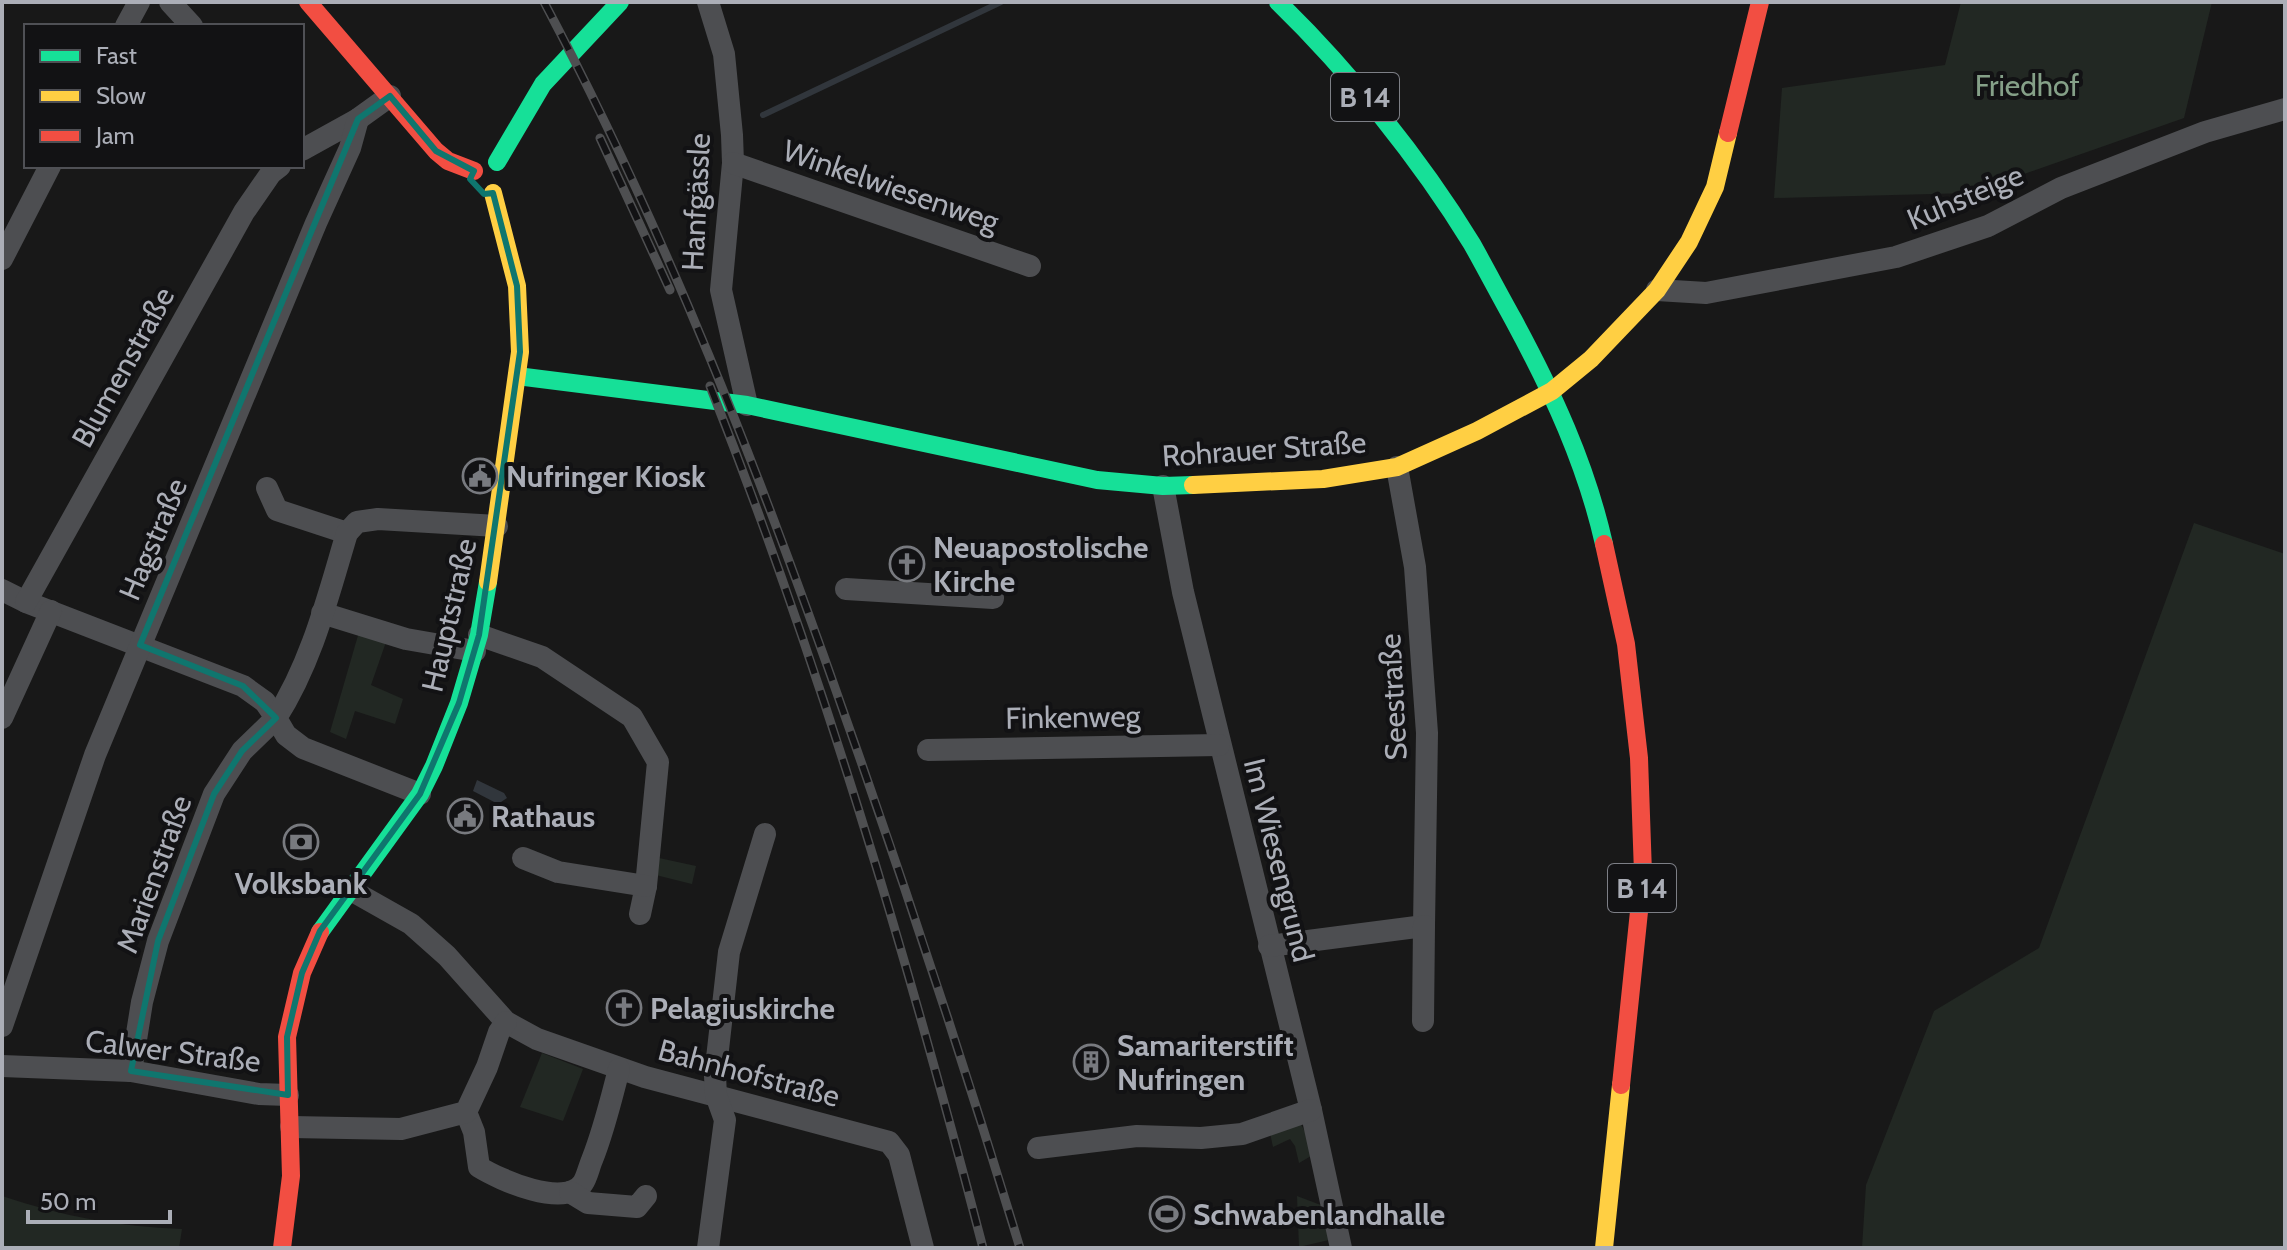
<svg xmlns="http://www.w3.org/2000/svg" width="2287" height="1250" font-family="Cabin,sans-serif">
<rect width="100%" height="100%" fill="#181818"/>
<!-- green -->
<g fill="#222823">
<path d="M1961,2H2212L2184,118L1970,193L1774,198L1782,88L1945,65Z"/>
<path d="M2194,523L2285,554V1248H1862L1866,1185L1934,1011L2039,948Z"/>
<path d="M359,632L386,642L371,685L403,699L395,724L355,711L346,739L330,732Z"/>
<path d="M659,858L696,866L692,884L656,875Z"/>
<path d="M542,1053L583,1069L563,1121L520,1107Z"/>
<path d="M1300,1123L1307,1135L1311,1156L1299,1163L1295,1146L1290,1139L1273,1147L1270,1133Z"/>
<path d="M2,1196C61,1216 119,1227 182,1229L179,1248H5L2,1246Z"/>
<path d="M1297,1196L1326,1207L1333,1239L1299,1247Z"/>
</g>
<!-- water -->
<path fill="#31363c" d="M477,780L504,793L507,798L498,804L473,791Z"/>
<g fill="none" stroke-linecap="round" stroke-linejoin="round">
<!-- stream -->
<path stroke="#31363c" stroke-width="6" d="M763,115L1001,2"/>
<!-- street -->
<g stroke="#4d4e51" stroke-width="22">
<path d="M170,2L192,26"/>
<path d="M708,2L724,54L732,135L733,163L721,290L747,405"/>
<path d="M126,26L139,2"/>
<path d="M302,150L358,119L390,96"/>
<path d="M733,163L1030,266"/>
<path d="M2,259L50,166"/>
<path d="M1657,290L1706,293L1896,257L1988,226L2061,188L2205,132L2285,109"/>
<path d="M1163,486L1183,592L1311,1110L1341,1248"/>
<path d="M267,488L277,510L347,533"/>
<path d="M846,589L993,598"/>
<path d="M2,590L26,602L243,686L265,702L276,718L242,751L214,794L158,941L142,1002L131,1071"/>
<path d="M26,602L244,212L271,173L280,166"/>
<path d="M322,613L406,639L475,651"/>
<path d="M479,635L542,657L632,717L658,762L646,886L640,914"/>
<path d="M2,718L51,611"/>
<path d="M928,750L1219,745"/>
<path d="M420,794L303,748L286,735L276,718C312,662 328,596 347,533L357,522L378,519L497,526"/>
<path d="M523,858L558,872L646,886"/>
<path d="M349,889L411,924L447,956L506,1022L537,1039L645,1077L889,1142L899,1155L923,1248"/>
<path d="M1269,946L1424,926L1427,733L1415,567L1397,467"/>
<path d="M1423,1021L1424,926"/>
<path d="M2,1026L95,755L316,223L350,148L358,119"/>
<path d="M2,1066L131,1071L259,1094L288,1095"/>
<path d="M466,1112L474,1132L479,1167C500,1180 565,1209 583,1183C587,1177 589,1167 592,1160C604,1130 611,1100 619,1069"/>
<path d="M291,1127L401,1129L466,1112L487,1067L499,1032L506,1022"/>
<path d="M1038,1148L1137,1136L1201,1138L1242,1134L1311,1110"/>
<path d="M570,1192L588,1203L637,1207L646,1196"/>
<path d="M708,1248L725,1120L716,1095L715,1076L729,952L765,834"/>
</g>
<!-- fast -->
<g stroke="#16e098" stroke-width="18">
<path d="M1278,2C1349,71 1420,159 1472,244C1486,269 1499,294 1513,319C1552,391 1586,464 1604,544"/>
<path d="M497,162L543,84L620,2"/>
<path d="M517,376L747,405L1097,480L1163,486L1193,485"/>
<path d="M320,932L420,794L434,766L459,703L479,635L488,582"/>
</g>
<!-- slow -->
<g stroke="#ffcf43" stroke-width="18">
<path d="M1193,485L1323,479L1397,467L1477,431L1552,391L1591,359L1657,290L1689,242L1715,187L1728,133"/>
<path d="M488,582L520,352L517,286L493,193"/>
<path d="M1604,1248L1621,1085"/>
</g>
<!-- jam -->
<g stroke="#f24e42" stroke-width="18">
<path d="M308,2L436,151L448,161L474,171"/>
<path d="M1728,133L1760,2"/>
<path d="M1604,544L1626,644L1639,758L1643,873L1621,1085"/>
<path d="M282,1248L291,1176L287,1037L302,973L320,932"/>
</g>
<!-- rail casing -->
<g stroke="#4e4f51" stroke-width="9">
<g id="rail">
<path d="M544,2C666,232 760,473 846,719C908,894 966,1070 1020,1248"/>
<path d="M600,138L670,290"/>
<path d="M710,386C821,667 907,956 983,1248"/>
</g>
</g>
<!-- rail -->
<use href="#rail" stroke="#121214" stroke-width="6" stroke-dasharray="18" stroke-linecap="butt"/>
</g>
<!-- marked area -->
<path fill="none" stroke="#0f766e" stroke-width="6" stroke-linejoin="round" d="M390,96L436,151L474,171L470,179L484,194L493,193L517,286L520,352L479,635L459,703L420,794L320,931L302,973L287,1037L288,1095L131,1071L158,941L214,794L242,751L276,718L243,686L140,645L358,119Z"/>
<!-- icons -->
<defs>
<g id="civic-ring" transform="scale(1.8)"><circle r="9.5" fill="#121214" stroke="#787a7f" stroke-width="1.5"/><path d="M-.6-6.5H3V-4.5H.6V-3L4-1V1h2V6H-6V1h2V-1L-.6-3ZM-1.2 2.5V6h2.4V2.5Z" fill="#787a7f"/></g>
<g id="church-ring" transform="scale(1.8)"><circle r="9.5" fill="#121214" stroke="#787a7f" stroke-width="1.5"/><path d="M-1.2-6h2.4v3.5h3.3v2.4h-3.3V6h-2.4V-.1h-3.3v-2.4h3.3Z" fill="#787a7f"/></g>
<g id="bank-ring" transform="scale(1.8)"><circle r="9.5" fill="#121214" stroke="#787a7f" stroke-width="1.5"/><path d="M-6-4H6V4H-6ZM0-2.3a2.3 2.3 0 1 0 0 4.6a2.3 2.3 0 1 0 0-4.6Z" fill="#787a7f"/></g>
<g id="building-ring" transform="scale(1.8)"><circle r="9.5" fill="#121214" stroke="#787a7f" stroke-width="1.5"/><path d="M-4-6H4V6H1V3H-1V6H-4ZM-2.5-4.3h1.7v1.8h-1.7ZM.8-4.3h1.7v1.8H.8ZM-2.5-1h1.7V.8h-1.7ZM.8-1h1.7V.8H.8Z" fill="#787a7f"/></g>
<g id="stadium-ring" transform="scale(1.8)"><circle r="9.5" fill="#121214" stroke="#787a7f" stroke-width="1.5"/><path d="M0-5a6.5 5 0 1 0 0 10a6.5 5 0 1 0 0-10ZM-3.5-1.8h7v3.6h-7Z" fill="#787a7f"/></g>
</defs>
<g fill-rule="evenodd">
<use href="#civic-ring" x="480" y="476"/>
<use href="#church-ring" x="907" y="564"/>
<use href="#civic-ring" x="465" y="816"/>
<use href="#bank-ring" x="301" y="842"/>
<use href="#church-ring" x="624" y="1008"/>
<use href="#building-ring" x="1091" y="1062"/>
<use href="#stadium-ring" x="1167" y="1214"/>
</g>
<g text-anchor="middle" dominant-baseline="central" stroke-width="8" stroke-linejoin="round" paint-order="stroke">
<!-- shield labels -->
<g fill="#121214" stroke="#7d7f86" stroke-width="2">
<rect x="1331" y="73" width="68" height="48" rx="6"/>
<rect x="1608" y="864" width="68" height="48" rx="6"/>
</g>
<g font-size="28" font-weight="bold" fill="#abaeb7">
<text x="1365" y="97">B 14</text>
<text x="1642" y="888">B 14</text>
</g>
<!-- park labels -->
<g font-size="30" fill="#85a088" stroke="#121214">
<text x="2027" y="85">Friedhof</text>
</g>
<!-- street labels -->
<g font-size="30" fill="#abaeb7" stroke="#121214">
<text transform="translate(891 186) rotate(19)">Winkelwiesenweg</text>
<text transform="translate(1965 197) rotate(-23)">Kuhsteige</text>
<text transform="translate(696 202) rotate(-87)">Hanfgässle</text>
<text transform="translate(123 367) rotate(-61)">Blumenstraße</text>
<text transform="translate(1264 449) rotate(-4)">Rohrauer Straße</text>
<text transform="translate(153 539) rotate(-67)">Hagstraße</text>
<text transform="translate(449 615) rotate(-77)">Hauptstraße</text>
<text transform="translate(1393 697) rotate(-93)">Seestraße</text>
<text transform="translate(1073 717) rotate(-1)">Finkenweg</text>
<text transform="translate(1279 860) rotate(76)">Im Wiesengrund</text>
<text transform="translate(154 874) rotate(-70)">Marienstraße</text>
<text transform="translate(173 1051) rotate(7)">Calwer Straße</text>
<text transform="translate(749 1073) rotate(15)">Bahnhofstraße</text>
</g>
<!-- poi labels -->
<g font-size="30" font-weight="bold" fill="#abaeb7" stroke="#121214" text-anchor="start">
<text x="506" y="476">Nufringer Kiosk</text>
<text x="933" y="547">Neuapostolische<tspan x="933" dy="34">Kirche</tspan></text>
<text x="491" y="816">Rathaus</text>
<text x="301" y="883" text-anchor="middle">Volksbank</text>
<text x="650" y="1008">Pelagiuskirche</text>
<text x="1117" y="1045">Samariterstift<tspan x="1117" dy="34">Nufringen</tspan></text>
<text x="1193" y="1214">Schwabenlandhalle</text>
</g>
</g>
<!-- border -->
<rect width="2287" height="1250" fill="none" stroke="#abaeb7" stroke-width="8"/>
<!-- legend -->
<rect x="24" y="24" width="280" height="144" fill="#121214" stroke="#4f5055" stroke-width="2"/>
<rect x="40" y="50" width="40" height="12" fill="#16e098" stroke="#4f5055" stroke-width="2"/>
<text x="96" y="64" font-size="24" fill="#abaeb7">Fast</text>
<rect x="40" y="90" width="40" height="12" fill="#ffcf43" stroke="#4f5055" stroke-width="2"/>
<text x="96" y="104" font-size="24" fill="#abaeb7">Slow</text>
<rect x="40" y="130" width="40" height="12" fill="#f24e42" stroke="#4f5055" stroke-width="2"/>
<text x="96" y="144" font-size="24" fill="#abaeb7">Jam</text>
<!-- scale -->
<path d="M28 1210v12h142v-12" fill="none" stroke="#abaeb7" stroke-width="4"/>
<text x="40" y="1210" font-size="24" fill="#abaeb7" stroke="#121214" stroke-width="6" paint-order="stroke">50 m</text>
</svg>
